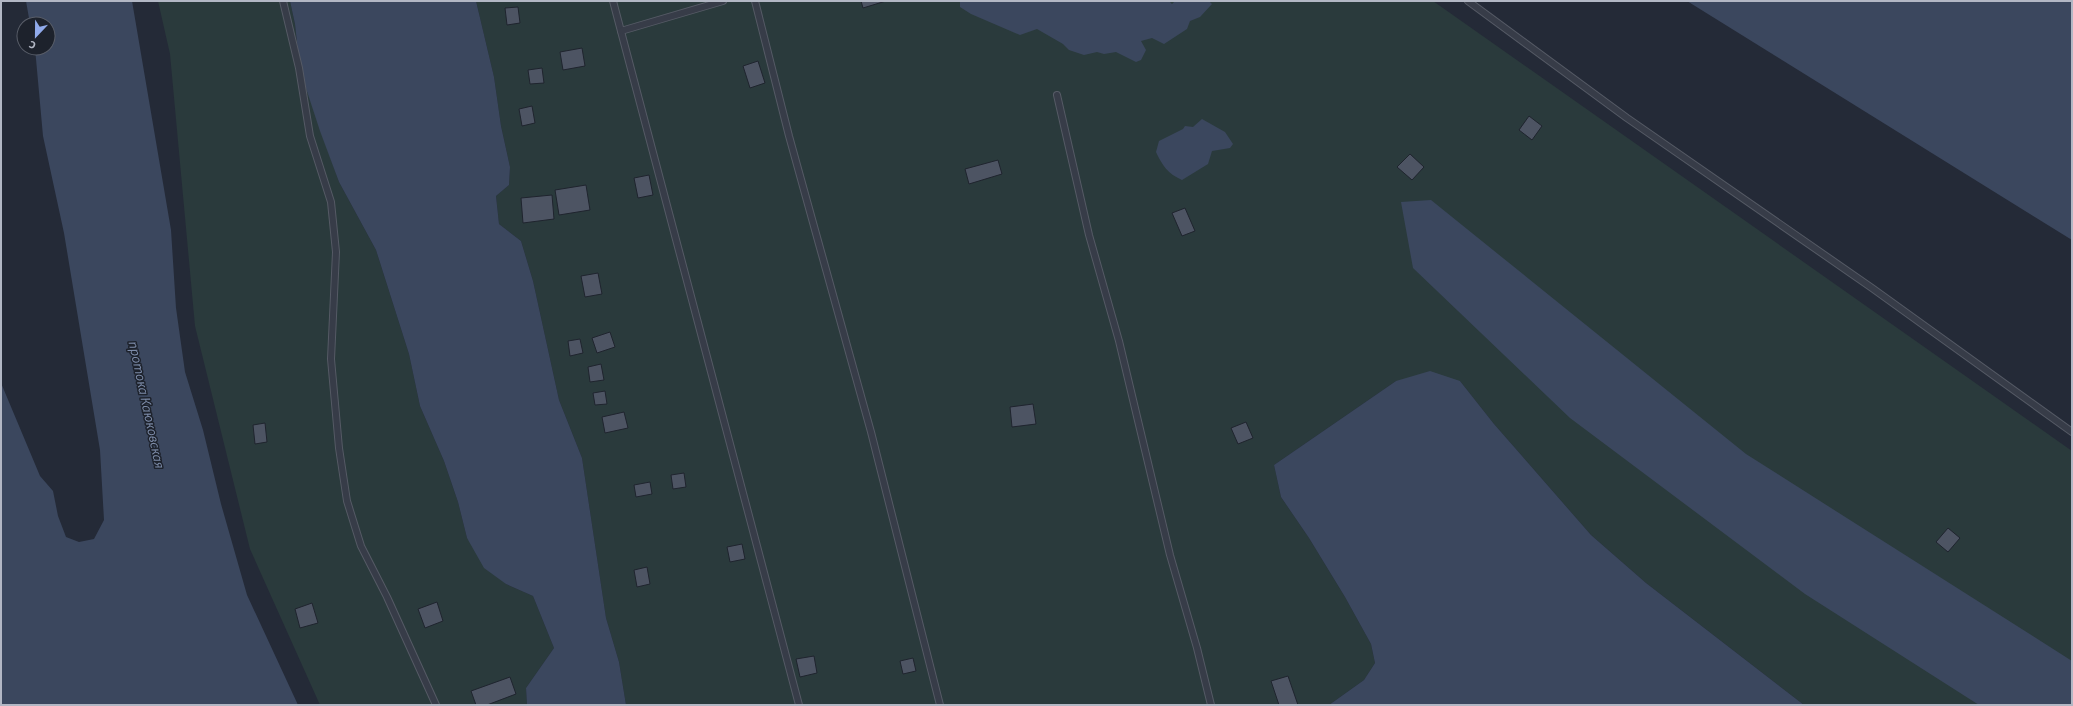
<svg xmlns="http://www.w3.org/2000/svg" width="2073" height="706" font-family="'Source Sans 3',sans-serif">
<rect width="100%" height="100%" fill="#242a37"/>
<!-- green -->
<g fill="#2a3a3c">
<path d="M158,1H290L295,24L300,70L339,182L376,250L409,354L420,406L444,461L458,502L467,538L506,584L533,596L554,648L526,688L527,705H320L250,549L195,326L170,54Z"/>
<path d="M476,1H1433L2072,451V705H1804L1646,583L1591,535L1494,424L1460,381H1396L1274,465L1281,497L1309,538L1345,597L1371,644L1375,663L1364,680L1329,705H626L619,662L606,618L582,458L559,400L533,281L521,241L499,224L496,196L509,185L510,167L501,126L494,77Z"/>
</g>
<!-- water -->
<g fill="#3b475e">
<path d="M26,1H132L171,230L176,308L185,372L203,430L221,504L247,595L298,705H1V383L40,476L53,491L58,516L66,537L79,542L94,539L104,520L100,450L64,233L43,136L35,48H48V24H30Z"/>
<path d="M290,1H476L494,77L501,126L510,167L509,185L496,196L499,224L521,241L533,281L559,400L582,458L606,618L619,662L626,705H527L526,688L554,648L533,596L506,584L484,568L467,538L458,502L444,461L420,406L409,354L376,250L339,182L320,131L300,70L295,24Z"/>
<path d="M957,1H1169L1172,4L1175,1H1209L1212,4L1200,17L1190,21L1187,29L1164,44L1152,38L1141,41L1146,50L1141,60L1136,62L1116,52L1104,54L1097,52L1084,55L1069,50L1063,44L1037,29L1020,35L971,14L960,7V2Z"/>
<path d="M1687,1H2072V240Z"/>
<path d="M1202,119L1225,132L1233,144L1230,148L1212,151L1208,164L1182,180C1168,174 1162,165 1156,152L1159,141L1183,129L1185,126L1193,127Z"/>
<path d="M1431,200L1746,454L2072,661V705H1979L1805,594L1570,418L1413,268L1401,202Z"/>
<path d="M1430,371L1460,381L1494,424L1591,535L1646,583L1804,705H1329L1364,680L1375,663L1371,644L1345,597L1309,538L1281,497L1274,465L1396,381Z"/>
</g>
<!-- building -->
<g fill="#4d5463" stroke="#1f242e">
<path d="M861,1H886L863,8Z"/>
<path d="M518,7L520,23L507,25L505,8Z"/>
<path d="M582,48L585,66L563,70L560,52Z"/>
<path d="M758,61L765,83L750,88L743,66Z"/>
<path d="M542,68L544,83L530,84L528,70Z"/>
<path d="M532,106L535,123L522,126L519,109Z"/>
<path d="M1529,116L1542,126L1532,140L1519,130Z"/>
<path d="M1410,154L1424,167L1412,180L1397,167Z"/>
<path d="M998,160L1002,174L969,184L965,169Z"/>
<path d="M649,175L653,195L638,198L634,178Z"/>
<path d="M586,185L590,210L559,215L555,190Z"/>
<path d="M552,195L554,219L523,223L521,198Z"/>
<path d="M1185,208L1195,231L1182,236L1172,213Z"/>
<path d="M598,273L602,294L585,297L581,276Z"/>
<path d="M610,332L615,347L597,353L592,338Z"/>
<path d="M580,339L583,353L570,356L568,341Z"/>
<path d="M601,364L604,380L590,382L588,367Z"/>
<path d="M605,391L607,404L595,405L593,393Z"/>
<path d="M1033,404L1036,424L1012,427L1010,407Z"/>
<path d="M624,412L628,428L605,433L602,417Z"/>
<path d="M1246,422L1253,438L1238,444L1231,428Z"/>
<path d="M265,423L267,442L255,444L253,425Z"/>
<path d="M684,473L686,487L673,489L671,475Z"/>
<path d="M650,482L652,494L636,497L634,485Z"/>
<path d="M1948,528L1960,538L1948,552L1936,542Z"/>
<path d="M742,544L745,559L730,562L727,547Z"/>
<path d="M647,567L650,584L637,587L634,570Z"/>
<path d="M437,602L443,621L425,628L418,609Z"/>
<path d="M312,603L318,623L300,628L295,609Z"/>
<path d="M814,656L817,673L800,677L796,659Z"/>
<path d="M913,658L916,671L903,674L900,661Z"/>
<path d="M1288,676L1298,705H1279L1271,681Z"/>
<path d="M510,677L516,694L487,705H476L471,691Z"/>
</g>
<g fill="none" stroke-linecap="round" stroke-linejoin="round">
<!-- lane casing -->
<g stroke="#555a65" stroke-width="8">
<g id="lane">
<path d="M283,1L299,68L310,136L331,202L336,252L331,359L339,448L347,501L361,546L387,597L436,705"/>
<path d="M613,1L799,705"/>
<path d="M755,1L789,136L871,432L940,705"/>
<path d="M1468,1L1627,118L1872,288L2072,432"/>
<path d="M621,31L723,1"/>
<path d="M1057,95L1089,235L1119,341L1170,555L1197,648L1211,705"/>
</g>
</g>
<!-- lane -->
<use href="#lane" stroke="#373c48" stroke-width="6"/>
</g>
<g text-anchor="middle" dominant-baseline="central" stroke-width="3" stroke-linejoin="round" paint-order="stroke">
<!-- water labels -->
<g font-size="14" font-style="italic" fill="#7d8ca9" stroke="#1d222c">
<text transform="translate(146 405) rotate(78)">протока Каюковская</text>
</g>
</g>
<!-- border -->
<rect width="2073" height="706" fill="none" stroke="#b2b7c4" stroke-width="4"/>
<!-- north arrow -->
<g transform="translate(36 36) rotate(202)"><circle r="19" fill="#1d222c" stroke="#595e69"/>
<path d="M0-3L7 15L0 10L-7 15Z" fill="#90aaeb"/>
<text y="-6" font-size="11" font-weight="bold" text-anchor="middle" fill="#b2b7c4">С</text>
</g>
</svg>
